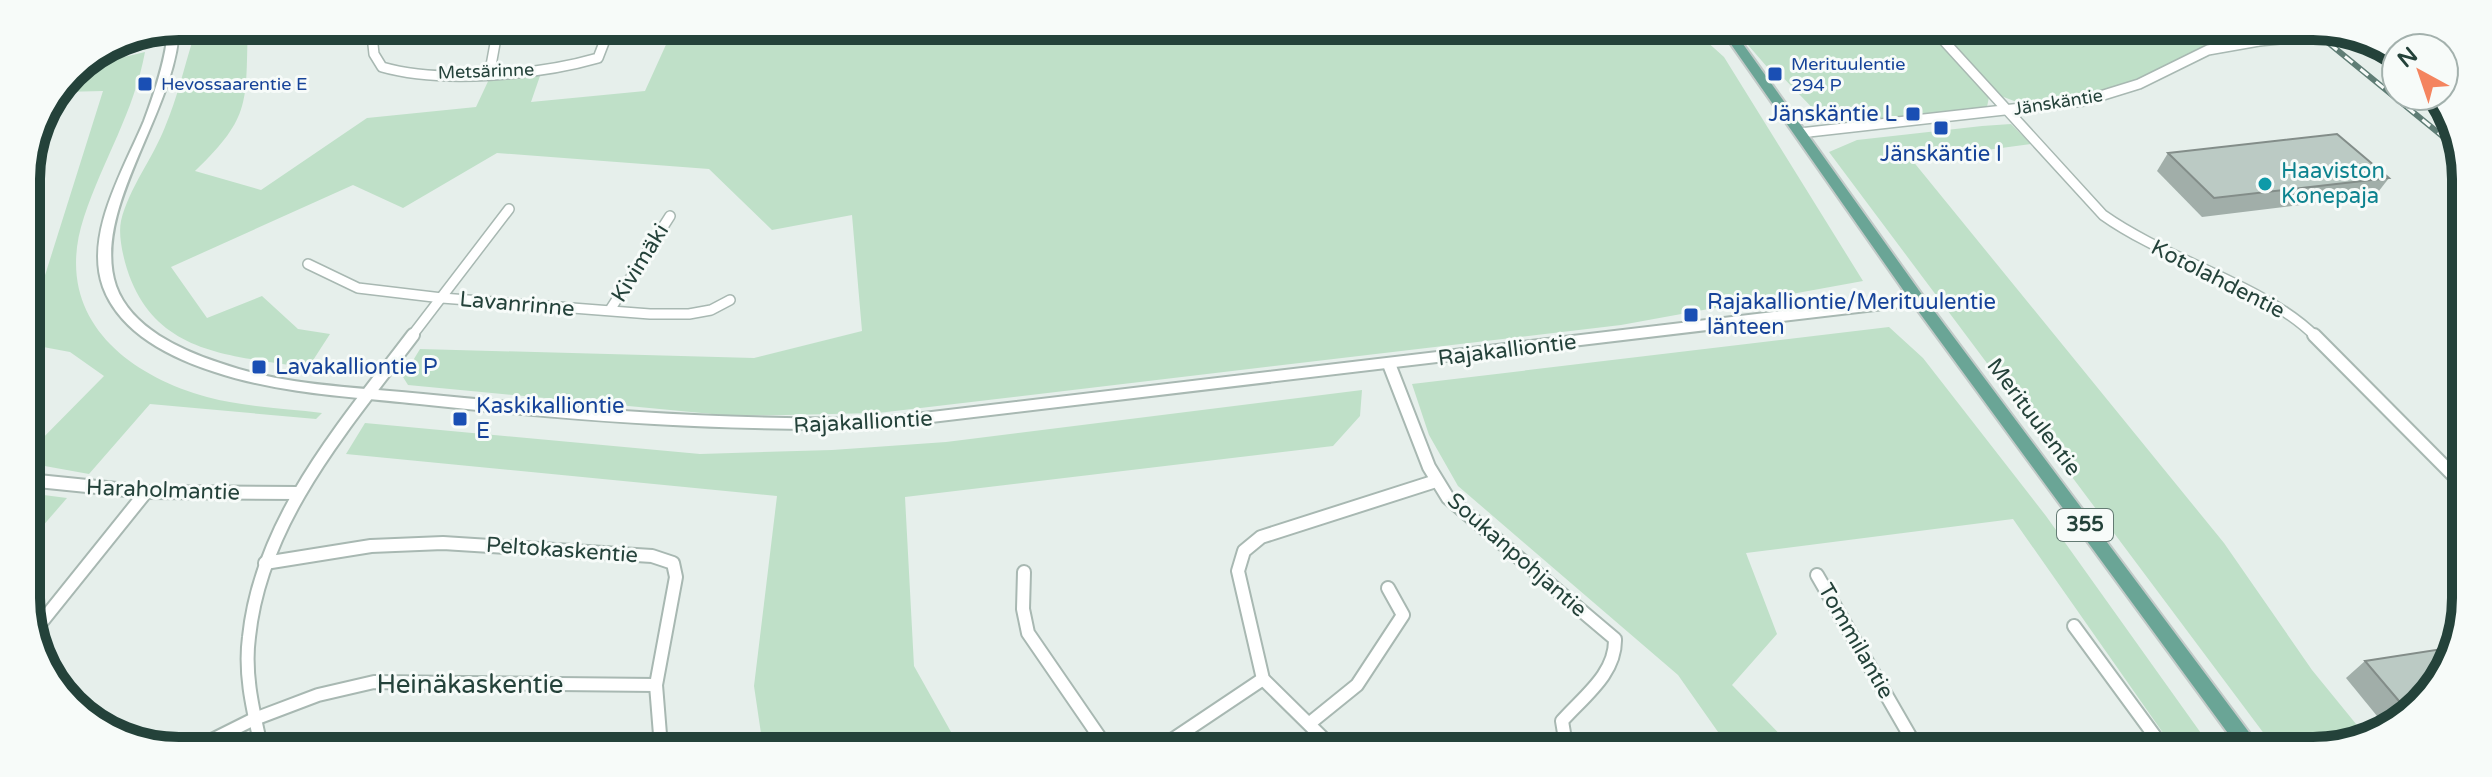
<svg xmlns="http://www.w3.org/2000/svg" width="2492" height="777" font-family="'Varela Round',sans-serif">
<rect width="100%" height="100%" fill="#e6efeb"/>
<!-- green -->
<g fill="#bfe0c8">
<path d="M235,26H248C245,101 253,116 195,171L261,190L367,118L476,107L491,75L541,73L531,102L645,91L674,27L1694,30L1724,57L1863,281L1621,325L878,413L733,416L408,385L403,377L420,349L754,358L862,331L852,215L772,230L709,169L497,153L403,208L353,185L171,267L207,318L262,296L298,329L330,334L308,368C232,355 155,356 127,269C123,256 118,235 121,221C129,188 153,158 165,127C177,99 184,68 193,39Z"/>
<path d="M1735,30L2265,31L2270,35L2203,47L2135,80L2092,95L2022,104L2001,96L1989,97L1987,107L1981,109L1838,122L1824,120L1774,68H1768Z"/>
<path d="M145,52C134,112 103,160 84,217C52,313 121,373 207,397C244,407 285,408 322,413L316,419L150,404L89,474L28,463V453L104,376L70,352L27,344V292L41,288L103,91L62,92L74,69Z"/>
<path d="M1982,126L2011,124L2031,144L1912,160L2224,543L2312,670L2365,735L2322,751H2277L1829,152L1857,140Z"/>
<path d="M1889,327L1923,358L2046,516L2213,750H2175L2013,519L1746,553L1777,634L1732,685L1794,749H1730L1678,675L1458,486L1429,435L1412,384Z"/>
<path d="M1362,390L1360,416L1333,446L905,497L914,666L960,748L763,747L754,686L777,496L346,454L365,423L700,454L832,450L946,442Z"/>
<path d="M28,493L67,498L28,543Z"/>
</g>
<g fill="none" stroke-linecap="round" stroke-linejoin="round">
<!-- minor-far1 casing -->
<g stroke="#a8b8b2" stroke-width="12">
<g id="minor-far1">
<path d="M371,26L374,54L382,67C441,84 539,75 598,58L610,27"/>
<path d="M1934,30L2103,215C2166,260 2266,286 2316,337"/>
<path d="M173,35L206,26"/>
<path d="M490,71L498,27"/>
<path d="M1800,133L2084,101L2139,84L2208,50L2259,41"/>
<path d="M308,264L358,288L442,298L650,314H689L711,310L730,300"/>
<path d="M610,310L670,216"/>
<path d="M411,337L509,209"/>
</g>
</g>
<!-- minor casing -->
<g stroke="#a8b8b2" stroke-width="16">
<g id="minor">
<path d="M2314,335L2461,483"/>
<path d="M1389,364L1429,467L1448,498L1615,639C1616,674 1583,697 1562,721L1565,739L1572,749"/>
<path d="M28,480L146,492L298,493"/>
<path d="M265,563L371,546L443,543L652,556L673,563L676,577L656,685L661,747"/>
<path d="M1024,572L1023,609L1028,633L1107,748"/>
<path d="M1817,575L1918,750"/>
<path d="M2074,626L2165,750"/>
<path d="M32,634L146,492"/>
<path d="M1310,723L1357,685L1403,615L1388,588"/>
<path d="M200,746L252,720L318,695L374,682L656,685"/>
<path d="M261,746C253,710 244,674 249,637C261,520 345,425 413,335"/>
<path d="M1160,748L1263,679"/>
<path d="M1333,748L1263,679L1238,571L1244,551L1261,537L1436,481"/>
</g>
</g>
<!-- tertiary casing -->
<g stroke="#a8b8b2" stroke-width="4">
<path id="tertiary" d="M179,26C178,109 90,209 116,286C131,328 181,350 220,363C284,386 355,387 423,394C575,409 727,421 881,418L1918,295L1925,300L1918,305L881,428C729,432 580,421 429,405C358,397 284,395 215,372C171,358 120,333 103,287C84,234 124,169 144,121C154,94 163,68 167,40L100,55L96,54L106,47L168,33L169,28Z"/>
</g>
<!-- primary casing -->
<g stroke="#c2cac8" stroke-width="4">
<path id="primary" d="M1721,30H1733L1923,296L2263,751H2241L1913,304Z"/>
</g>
<!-- minor-far1 -->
<use href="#minor-far1" stroke="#fff" stroke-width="9"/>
<!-- minor -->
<use href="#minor" stroke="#fff" stroke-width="12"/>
<!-- tertiary -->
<use href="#tertiary" fill="#fff" fill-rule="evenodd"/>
<!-- primary -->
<use href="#primary" fill="#6aa596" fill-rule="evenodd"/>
<!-- rail casing -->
<g stroke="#5f7d75" stroke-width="6">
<g id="rail">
<path d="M2314,31L2463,153"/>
<path d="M2456,207L2463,212"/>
</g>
</g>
<!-- rail -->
<use href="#rail" stroke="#f7fbf9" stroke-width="3" stroke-dasharray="10" stroke-linecap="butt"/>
<!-- minor-bridge casing -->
<g stroke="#a8b8b2" stroke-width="12" stroke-linecap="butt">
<path id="minor-bridge" d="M2259,41L2353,32"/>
</g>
<!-- minor-bridge -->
<use href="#minor-bridge" stroke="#fff" stroke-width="9"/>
</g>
<!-- wall -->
<g fill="#a1aea9">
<path d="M2168,153L2389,178L2375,196L2202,217L2157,171Z"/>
<path d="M2455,647L2406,719L2386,727L2346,678L2365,661Z"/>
</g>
<!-- building -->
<g fill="#bbcac4" stroke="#838d89" stroke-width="2">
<path d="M2337,134L2389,178L2214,198L2168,153Z"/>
<path d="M2455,647L2410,714L2365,661Z"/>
</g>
<!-- markers -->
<g fill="#1a4fb4" stroke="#f7fbf9" stroke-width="3">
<rect x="1767" y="66" width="16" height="16" rx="4"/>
<rect x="137" y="76" width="16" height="16" rx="4"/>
<rect x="1905" y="106" width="16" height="16" rx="4"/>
<rect x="1933" y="120" width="16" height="16" rx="4"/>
<rect x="1683" y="307" width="16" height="16" rx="4"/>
<rect x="251" y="359" width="16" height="16" rx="4"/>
<rect x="452" y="411" width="16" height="16" rx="4"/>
</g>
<circle fill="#0f9aa8" stroke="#f7fbf9" stroke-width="3" cx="2265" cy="184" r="8"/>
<g text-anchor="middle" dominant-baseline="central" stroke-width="6" stroke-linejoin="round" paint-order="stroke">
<!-- far-transit labels -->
<g font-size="18" fill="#164399" stroke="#f7fbf9" text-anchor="start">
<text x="1791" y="64">Merituulentie<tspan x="1791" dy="21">294 P</tspan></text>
<text x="161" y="84">Hevossaarentie E</text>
</g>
<!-- far-street labels -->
<g font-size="18" fill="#24423a" stroke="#f7fbf9">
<text transform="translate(486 71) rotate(-2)">Metsärinne</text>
<text transform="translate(2058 102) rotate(-9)">Jänskäntie</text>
</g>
<!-- shield labels -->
<rect fill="#f7fbf9" stroke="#637a73" stroke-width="2" x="2057" y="509" width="56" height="32" rx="6"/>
<g font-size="20" font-weight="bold" fill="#24423a">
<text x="2085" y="525">355</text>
</g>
<!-- transit labels -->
<g font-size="22" fill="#164399" stroke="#f7fbf9" text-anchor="start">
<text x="1897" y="114" text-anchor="end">Jänskäntie L</text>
<text x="1941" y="154" text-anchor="middle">Jänskäntie I</text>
<text x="1707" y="302">Rajakalliontie/Merituulentie<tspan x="1707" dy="25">länteen</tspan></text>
<text x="275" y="367">Lavakalliontie P</text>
<text x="476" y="406">Kaskikalliontie<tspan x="476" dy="25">E</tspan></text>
</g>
<!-- culture labels -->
<g font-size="22" fill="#0d838f" stroke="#f7fbf9" text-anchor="start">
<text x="2281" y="171">Haaviston<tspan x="2281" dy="25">Konepaja</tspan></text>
</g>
<!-- street labels -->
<g font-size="22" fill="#24423a" stroke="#f7fbf9">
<text transform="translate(640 263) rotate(-58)">Kivimäki</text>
<text transform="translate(2218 279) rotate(27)">Kotolahdentie</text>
<text transform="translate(517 304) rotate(5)">Lavanrinne</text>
<text transform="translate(1507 350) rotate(-7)">Rajakalliontie</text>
<text transform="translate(2034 417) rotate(53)">Merituulentie</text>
<text transform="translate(863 422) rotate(-3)">Rajakalliontie</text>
<text transform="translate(163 490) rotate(2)">Haraholmantie</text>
<text transform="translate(562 550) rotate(4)">Peltokaskentie</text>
<text transform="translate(1517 555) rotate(41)">Soukanpohjantie</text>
<text transform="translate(1856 641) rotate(60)">Tommilantie</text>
</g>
<!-- near-street labels -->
<g font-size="26" fill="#24423a" stroke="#f7fbf9">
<text x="470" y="684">Heinäkaskentie</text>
</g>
</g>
<!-- crop -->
<path d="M0 0H2492V777H0ZM179 40H2313A139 139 0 0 1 2452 179V598A139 139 0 0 1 2313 737H179A139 139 0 0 1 40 598V179A139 139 0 0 1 179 40Z" fill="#f7fbf9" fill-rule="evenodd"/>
<path fill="none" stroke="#24423a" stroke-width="10" d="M179 40H2313A139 139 0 0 1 2452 179V598A139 139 0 0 1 2313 737H179A139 139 0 0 1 40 598V179A139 139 0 0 1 179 40Z"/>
<!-- north arrow -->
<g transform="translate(2420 72) rotate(320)"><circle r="38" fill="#f7fbf9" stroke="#a3b1ad" stroke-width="2"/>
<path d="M0-6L14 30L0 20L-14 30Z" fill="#f4845f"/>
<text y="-12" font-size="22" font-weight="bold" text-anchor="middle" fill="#24423a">N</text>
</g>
</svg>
